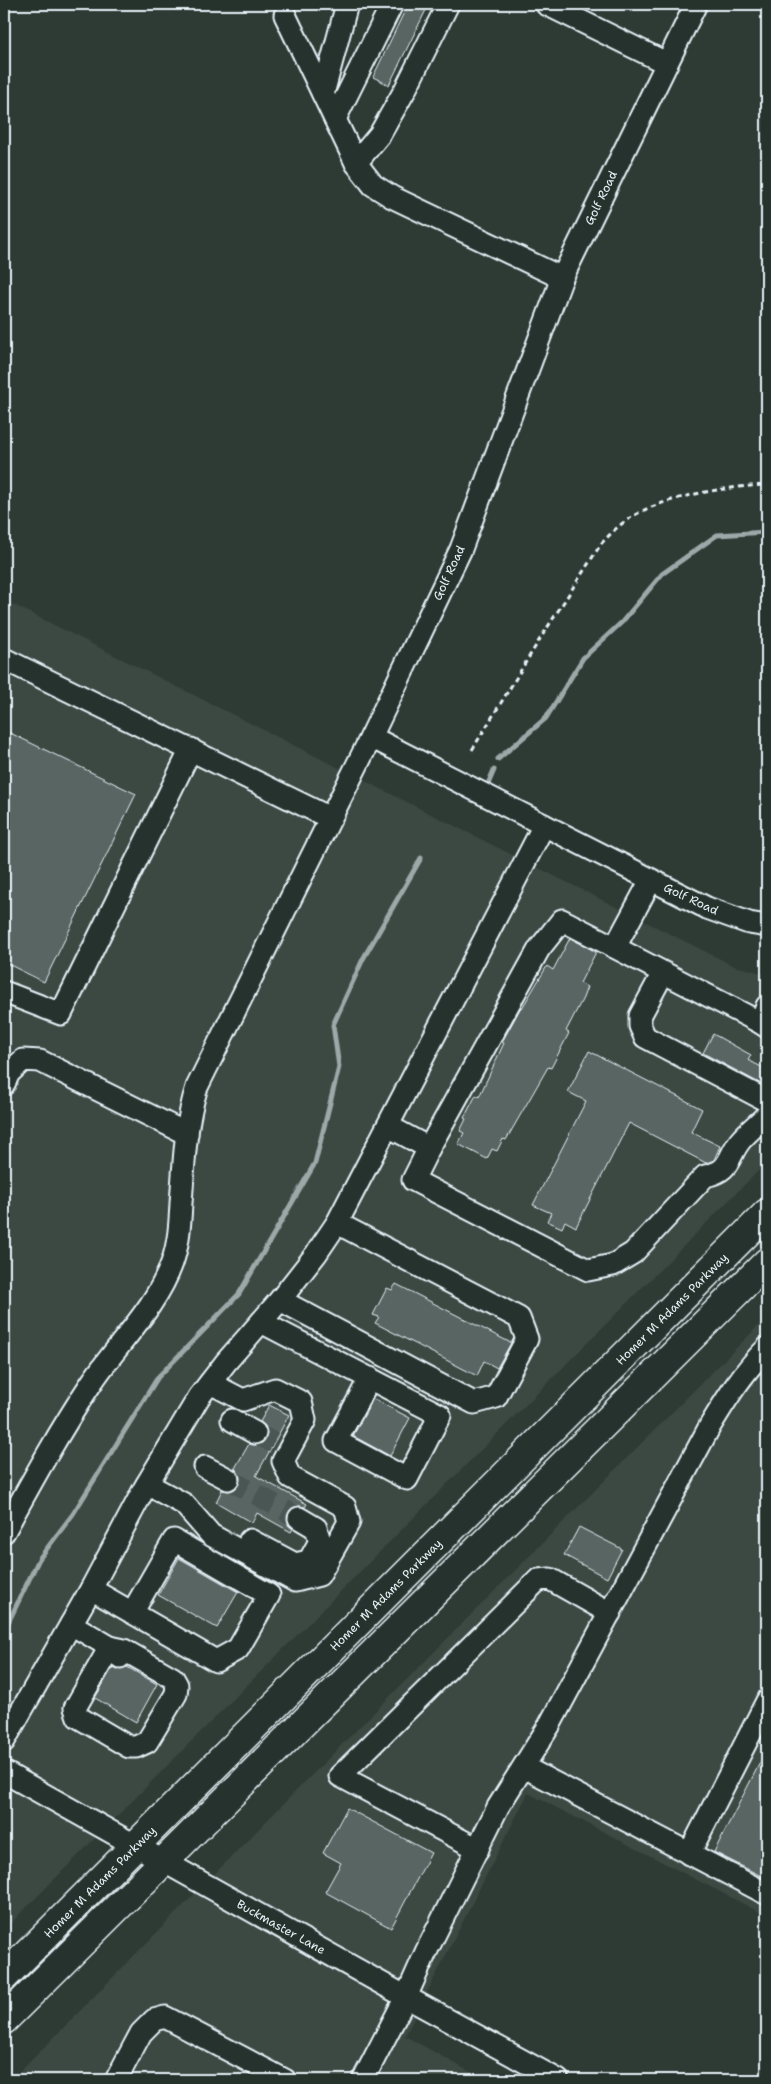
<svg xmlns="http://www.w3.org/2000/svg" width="771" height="2084" font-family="'Shantell Sans',sans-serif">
<rect width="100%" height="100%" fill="#2e3b35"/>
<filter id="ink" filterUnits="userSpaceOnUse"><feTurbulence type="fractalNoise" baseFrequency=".02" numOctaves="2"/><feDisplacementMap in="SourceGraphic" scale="10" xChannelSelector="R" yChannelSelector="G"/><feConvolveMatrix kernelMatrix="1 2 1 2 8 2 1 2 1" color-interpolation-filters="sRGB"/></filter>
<g filter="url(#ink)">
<!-- built -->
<g fill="#3b4843">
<path d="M4,600L734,966L767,974V1162L4,1930Z"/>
<path d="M767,1317V1916L528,1793L405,2036L485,2080H12L291,1796Z"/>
</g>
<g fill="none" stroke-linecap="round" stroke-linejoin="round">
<!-- stream -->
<g stroke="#9da8a9" stroke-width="5">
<path d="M498,759L546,718L583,658L622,622L662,574L717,535L767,532"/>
<path d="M488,784L494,770"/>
<path d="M4,1631L39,1559L73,1514L158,1377L239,1294L315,1163L339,1067L333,1025L363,959L421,858"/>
</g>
</g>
<!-- building -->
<g fill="#596563" stroke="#e8f1f8">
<path d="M408,4H429L389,85L373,77Z"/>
<path d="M4,730L136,794L44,982L4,962Z"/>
<path d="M570,938L596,952L580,983L587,987L583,998L566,1031L569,1033L551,1068L548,1067L506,1140L503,1139L497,1151L492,1149L487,1159L458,1144L464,1133L460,1131L466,1119L464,1118L476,1095L479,1097L504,1043L502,1042L521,1007L522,1008L547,966L553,970Z"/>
<path d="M713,1034L751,1055L748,1060L767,1070V1087L703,1053Z"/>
<path d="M589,1051L702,1109L691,1132L720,1146L714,1160L706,1163L629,1123L576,1227L565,1221L562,1228L547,1221L551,1213L533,1205L586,1101L568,1092Z"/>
<path d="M396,1284L511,1343L497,1368L484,1361L477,1376L375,1323L379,1317L373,1315L387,1288L392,1290Z"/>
<path d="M373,1399L410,1418L390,1456L353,1436Z"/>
<path d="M269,1405L289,1415L256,1476L307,1504L305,1507L300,1506L293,1507L288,1512L287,1518L288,1525L293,1529L291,1532L257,1513L252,1523L216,1502L222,1490L229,1491L239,1485L240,1478L235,1468L249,1444L255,1445L261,1444L266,1439V1427L260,1422Z"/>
<path d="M579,1527L622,1549L607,1578L564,1555Z"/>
<path d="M179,1558L238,1592L217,1628L158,1595Z"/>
<path d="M113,1667L117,1669L127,1667L157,1684L136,1722L95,1698Z"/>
<path d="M767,1749V1879L714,1852Z"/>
<path d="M347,1808L431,1853L391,1928L325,1892L341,1863L323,1853Z"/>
</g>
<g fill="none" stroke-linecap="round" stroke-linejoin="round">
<!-- minor-tunnel -->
<g stroke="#4a5652" stroke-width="21" stroke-dasharray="21 11" stroke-linecap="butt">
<path d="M255,1433L274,1443"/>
<path d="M228,1479L299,1518"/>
</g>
<!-- minor casing -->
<g stroke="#e8f1f8" stroke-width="25">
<g id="minor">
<path d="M448,4L405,90L380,134L356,163L373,185L392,197L562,278"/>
<path d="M546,4L666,63"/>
<path d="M285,15L356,163"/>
<path d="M323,94L347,4"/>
<path d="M335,119L392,4"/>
<path d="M4,659L330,818"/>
<path d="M371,737L707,908L749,923L767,926"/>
<path d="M615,947L651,880"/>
<path d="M663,973L640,1016V1026L645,1037L767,1101"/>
<path d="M4,992L61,1014L191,749"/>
<path d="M767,1006L761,1023L767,1027"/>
<path d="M4,1084L9,1073L23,1060L40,1061L187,1134"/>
<path d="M388,1126L429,1148L539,949L562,920L761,1023"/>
<path d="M429,1148L413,1180L588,1270L613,1265L633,1253L705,1176C731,1171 727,1158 740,1141C748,1131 759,1123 767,1115"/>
<path d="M280,1300L474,1403L496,1397L527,1339L519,1318L337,1223"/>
<path d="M261,1322L440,1415L407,1479L336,1441L370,1378"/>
<path d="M232,1420L255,1433"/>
<path d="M205,1467L228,1479"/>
<path d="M147,1484L184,1504L211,1535L295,1581L319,1575L349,1522L345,1507L290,1477L283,1461L305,1420L301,1402L275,1389L243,1400L210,1383"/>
<path d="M4,1532C32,1481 60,1430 92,1382C118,1343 156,1308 172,1263C179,1243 180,1223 181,1203C184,1164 185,1124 197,1087L371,737L461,549L562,278L696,4"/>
<path d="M250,1540L295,1564L309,1561L320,1541L316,1528L299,1518"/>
<path d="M91,1589L216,1661L238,1649L269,1595L174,1540L132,1613"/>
<path d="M71,1624L110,1647L120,1657"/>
<path d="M110,1647L124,1650L173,1678L177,1685L176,1694L147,1742L136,1747H129L78,1717L75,1708Z"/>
<path d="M4,1741L91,1589L144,1489L199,1397L226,1362L280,1300L316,1254L337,1223L544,825"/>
<path d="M524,1767L767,1894"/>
<path d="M4,1772L406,1997L558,2080"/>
<path d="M478,1849L340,1776L538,1580L550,1579L610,1613"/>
<path d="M689,1854L767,1701"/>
<path d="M116,2080L141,2033L154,2020L165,2017L285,2080"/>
<path d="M363,2080L406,1997L426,1952L498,1807L549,1726L710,1426C727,1398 743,1372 767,1348"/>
</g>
</g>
<!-- major casing -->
<g stroke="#e8f1f8" stroke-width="31">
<g id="major">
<path d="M4,1977L767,1213"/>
<path d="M4,2020L767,1262"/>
</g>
</g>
<!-- path -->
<path stroke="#e8f1f8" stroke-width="3" stroke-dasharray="5 4" stroke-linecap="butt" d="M472,750L540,639L601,544C610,534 619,525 630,518C661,497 729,486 767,485"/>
<!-- minor -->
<use href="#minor" stroke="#26332d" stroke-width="21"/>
<!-- major -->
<use href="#major" stroke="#26332d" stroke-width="28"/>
</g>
</g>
<g text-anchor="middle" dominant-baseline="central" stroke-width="5" stroke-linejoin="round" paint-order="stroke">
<!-- street labels -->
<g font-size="12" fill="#e8f1f8" stroke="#26332d">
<text transform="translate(601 198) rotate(-64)">Golf Road</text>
<text transform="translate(449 573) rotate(-65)">Golf Road</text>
<text transform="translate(691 899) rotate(25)">Golf Road</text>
<text transform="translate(672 1309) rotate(-45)">Homer M Adams Parkway</text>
<text transform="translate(386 1595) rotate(-45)">Homer M Adams Parkway</text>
<text transform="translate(100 1882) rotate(-45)">Homer M Adams Parkway</text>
<text transform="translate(281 1927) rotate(29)">Buckmaster Lane</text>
</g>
</g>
<!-- margin -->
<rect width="771" height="2084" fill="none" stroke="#26332d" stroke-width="20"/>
<rect x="10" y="10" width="751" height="2064" fill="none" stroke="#e8f1f8" stroke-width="2" filter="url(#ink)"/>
</svg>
